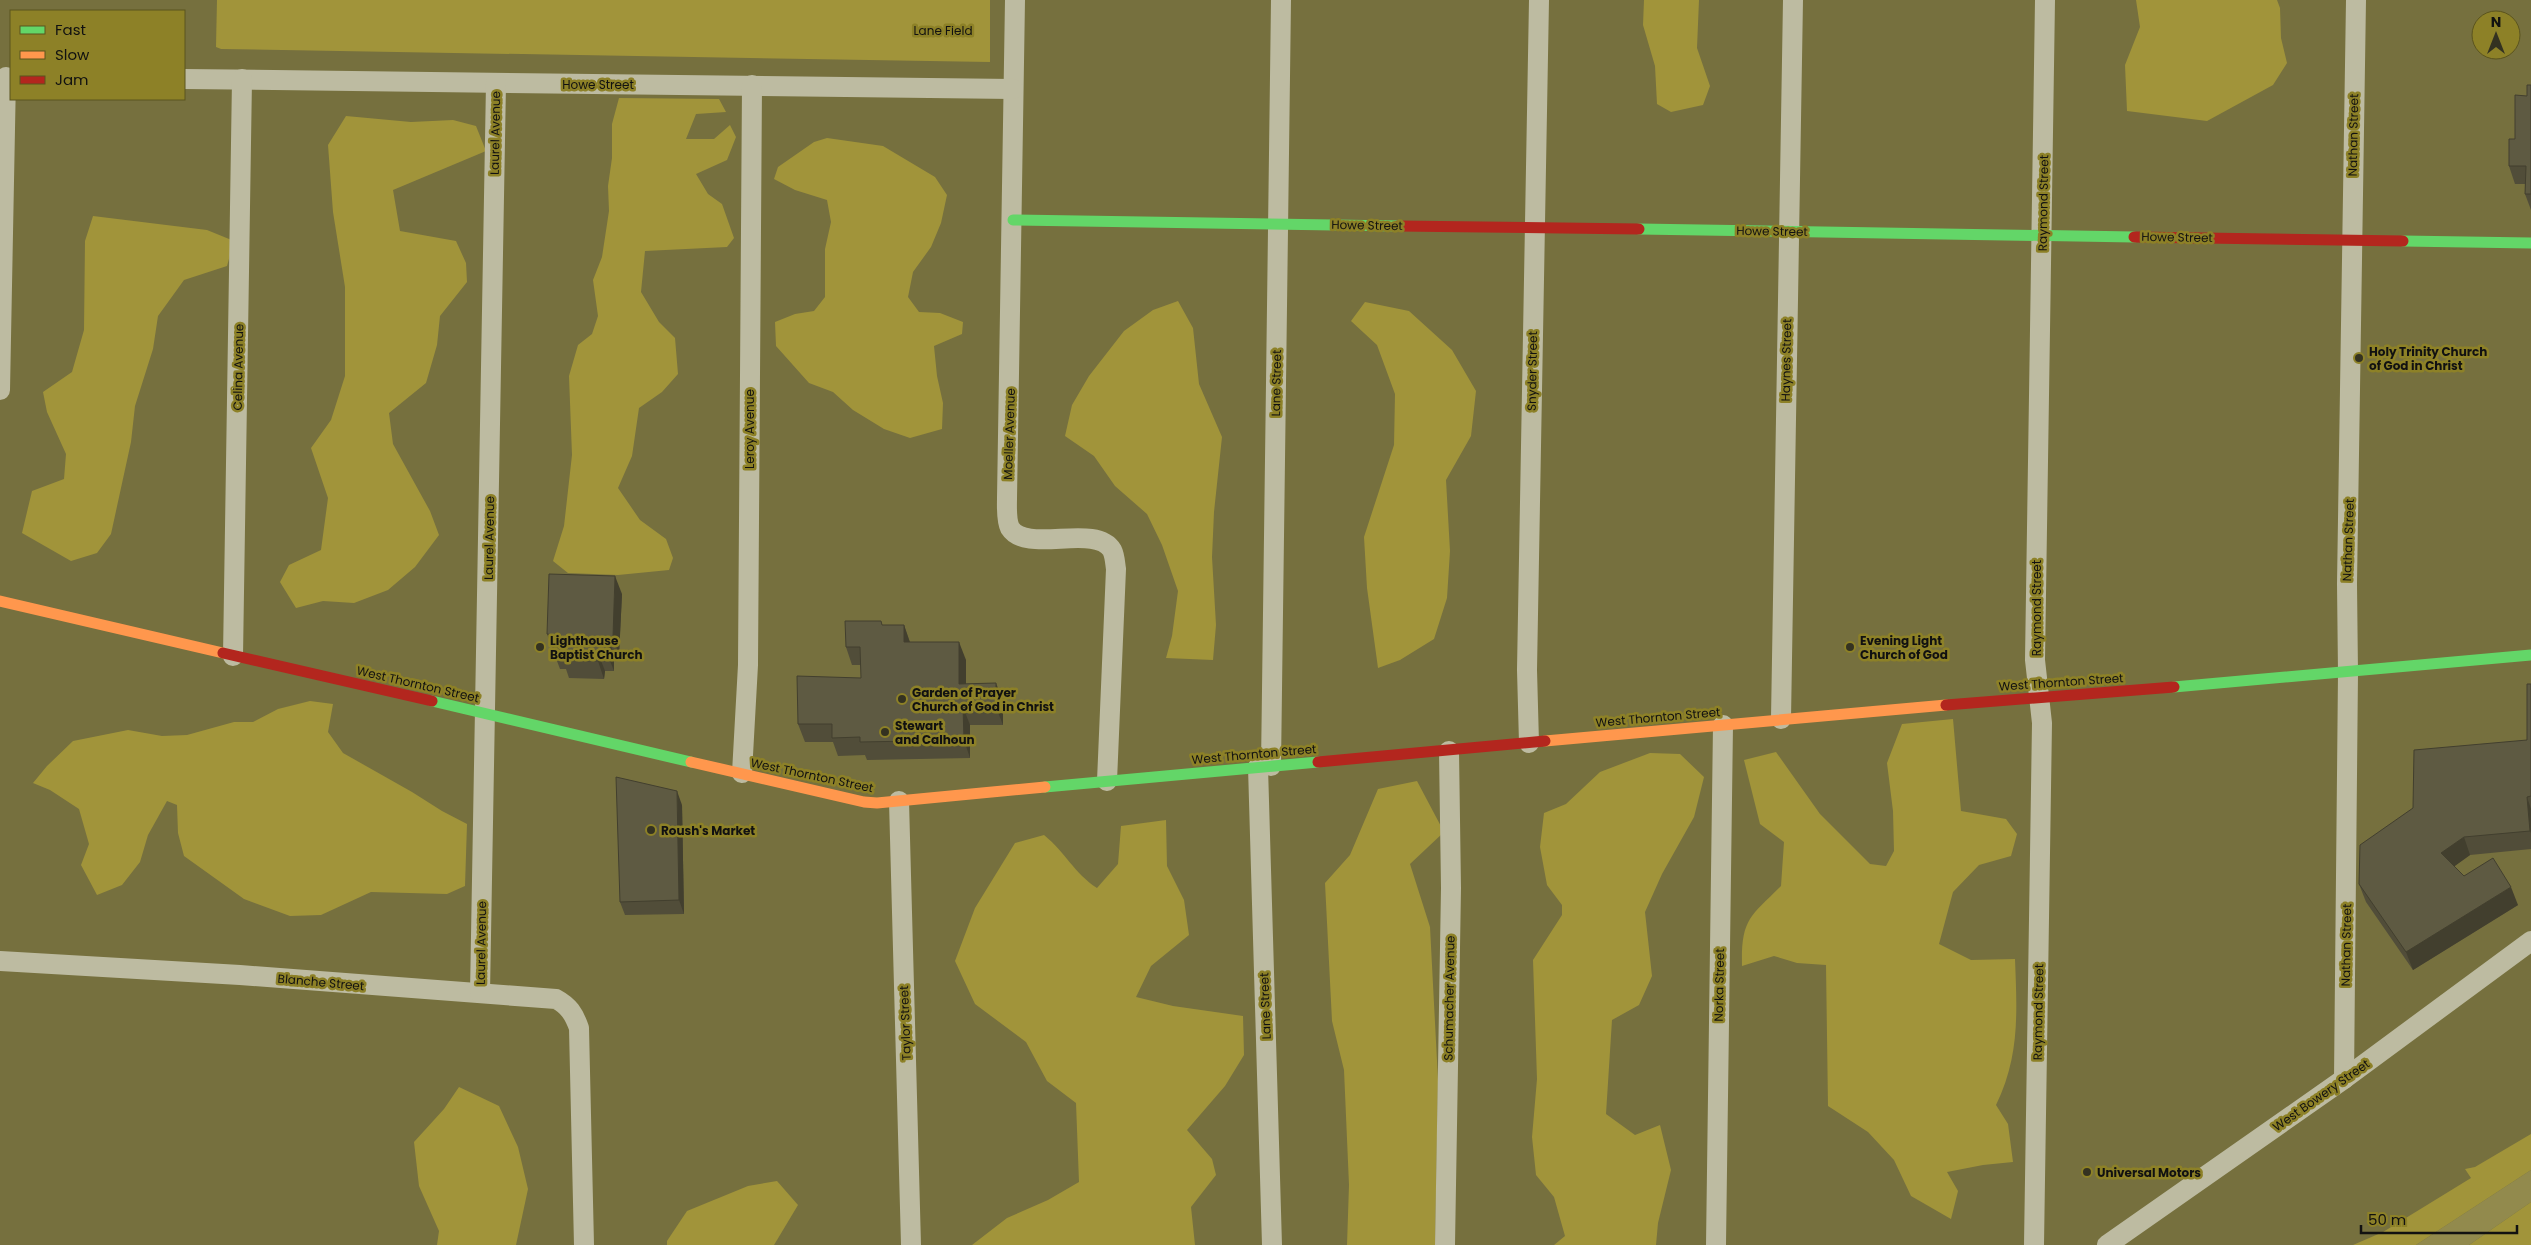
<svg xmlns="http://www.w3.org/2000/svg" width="2531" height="1245" font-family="Poppins,sans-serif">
<rect width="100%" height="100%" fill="#76703e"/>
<!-- green -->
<g fill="#a1943a">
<path d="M217,0H990V62L221,49L216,47Z"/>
<path d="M1644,0H1699L1697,48L1710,86L1703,105L1671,112L1657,104L1655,66L1643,25Z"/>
<path d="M2136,0H2277L2280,8L2281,38L2287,63L2273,85L2207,121L2127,111L2125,65L2140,27Z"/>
<path d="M619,98L719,99L726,112L696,114L686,139H714L730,125L736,137L727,160L696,174L708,194L722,204L734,238L727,247L645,251L641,292L659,322L675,338L678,374L662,392L639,408L632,456L618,488L640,520L666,539L673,558L669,570L618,575L568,573L553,561L564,526L572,455L569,376L578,345L592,334L598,316L593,280L602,257L609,211L608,186L612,158V124Z"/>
<path d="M346,116L411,122L453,120L476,126L486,151L393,190L400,231L456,241L466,263L467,282L440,316L437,345L426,383L389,413L393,444L430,511L439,535L415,567L388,590L354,603L323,601L296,608L280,582L289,565L321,550L328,498L311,448L331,420L345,376V287L333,212L328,145Z"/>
<path d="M827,138L883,146L935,177L947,195L941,223L931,247L913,272L908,297L919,312L940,313L963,322L962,334L934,346L937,376L943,403L942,429L910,438L884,429L853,410L833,392L809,383L776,346L775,322L795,314L814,311L825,297V249L831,222L827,200L795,190L774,179L778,167L814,142Z"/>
<path d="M93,216L207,230L234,241L227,266L184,280L158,316L153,349L135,406L131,442L111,534L97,553L71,561L22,533L32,491L64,479L66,454L47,412L43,392L72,372L84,330L85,241Z"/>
<path d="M1178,301L1193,328L1199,384L1222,437L1214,512L1212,557L1216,625L1213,660L1166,658L1172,636L1178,591L1162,545L1147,514L1115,486L1094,456L1065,436L1072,405L1089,376L1124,331L1153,310Z"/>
<path d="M1365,302L1409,311L1452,350L1476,391L1471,436L1446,480L1450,551L1447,598L1434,639L1400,660L1378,668L1367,588L1364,537L1394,445L1395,394L1377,345L1351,321Z"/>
<path d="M310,701L333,704L328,732L343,753L412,792L442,811L467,824L465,886L447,894L371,892L321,915L290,916L244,899L184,856L178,833L177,805L167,801L148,835L140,862L122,885L97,895L81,865L89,844L79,809L50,790L33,783L47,766L73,741L128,730L162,736L187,735L234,722H253L278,709Z"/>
<path d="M1953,719L1961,811L2006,819L2017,834L2011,856L1979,865L1953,892L1939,944L1971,960L2015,959C2017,1012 2020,1056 1996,1105L2008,1124L2013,1162L1983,1165L1947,1172L1958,1191L1951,1219L1911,1196L1894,1160L1868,1132L1828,1106L1826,965L1797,963L1774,956L1742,966C1741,919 1750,917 1781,886L1784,842L1760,824L1744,760L1776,752L1820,814L1870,864L1886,866L1894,851L1893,811L1887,763L1902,724Z"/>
<path d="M1650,753L1680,754L1704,777L1694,817L1662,874L1645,912L1652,976L1639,1005L1612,1020L1606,1114L1635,1135L1660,1125L1671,1170L1658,1223L1656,1245H1554L1565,1236L1554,1197L1536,1175L1532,1137L1537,1079L1533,960L1562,915V905L1547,885L1540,847L1544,813L1566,804L1600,772Z"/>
<path d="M1417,781L1444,832L1410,864L1430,927L1438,1080L1435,1245H1347L1349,1185L1344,1070L1332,1021L1325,883L1350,855L1378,789Z"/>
<path d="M1166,820L1167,866L1184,900L1189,935L1151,966L1136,997L1173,1006L1243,1016L1244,1055L1225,1086L1187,1130L1212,1159L1216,1175L1191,1207L1195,1245H972L1007,1218L1048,1200L1079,1182L1076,1103L1047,1081L1026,1042L975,1004L955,961L975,908L1015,843L1044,835C1066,853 1074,873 1097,888L1118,864L1121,826Z"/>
<path d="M459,1087L499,1106L518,1147L528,1189L516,1245H437L439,1231L419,1186L414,1142L444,1109Z"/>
<path d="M2531,1134V1170L2416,1245H2353L2383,1232L2471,1178L2465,1169L2475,1167Z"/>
<path d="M777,1181L798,1205L774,1245H667V1241L687,1211L748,1186Z"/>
<path d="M2531,1202V1245H2469Z"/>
</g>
<!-- water -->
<path fill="#928a4d" d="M2531,1170V1202L2469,1245H2416Z"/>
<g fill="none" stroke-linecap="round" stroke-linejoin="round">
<!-- street -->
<g stroke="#bdbba1" stroke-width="20">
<path d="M1015,0L1007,498C1007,506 1006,520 1010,528C1026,554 1096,523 1112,550C1115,556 1115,563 1116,569L1107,781"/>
<path d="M184,79L1013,89"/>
<path d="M0,390L6,77"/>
<path d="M233,656L242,79"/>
<path d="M1781,719L1793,0"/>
<path d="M1529,743L1527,670L1539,0"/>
<path d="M1271,766L1281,0"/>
<path d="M1258,767L1272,1245"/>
<path d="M742,773L748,665L752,85"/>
<path d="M899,801L911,1245"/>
<path d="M0,961L240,975L556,999C569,1006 574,1014 579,1028L584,1245"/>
<path d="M480,993L496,83"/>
<path d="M2344,1079L2348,673L2347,584L2356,0"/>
<path d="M1445,1245L1451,888L1449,751"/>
<path d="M1716,1245L1723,725"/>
<path d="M2034,1245L2042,723L2035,660L2045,0"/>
<path d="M2107,1245L2344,1079L2531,941"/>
</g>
<!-- fast -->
<g stroke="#63d668" stroke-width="11">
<path d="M1013,220L1398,226"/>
<path d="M1639,229L2134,237"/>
<path d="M2403,241L2531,243"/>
<path d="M2174,687L2531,655"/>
<path d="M432,701L691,762"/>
<path d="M1045,787L1318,762"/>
</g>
<!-- slow -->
<g stroke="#ff974d" stroke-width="11">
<path d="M0,601L223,653"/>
<path d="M1545,741L1946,705"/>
<path d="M691,762L864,802L877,803L1045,787"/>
</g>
<!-- jam -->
<g stroke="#b3261e" stroke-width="11">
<path d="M1398,226L1639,229"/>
<path d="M2134,237L2403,241"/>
<path d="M223,653L432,701"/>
<path d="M1946,705L2174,687"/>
<path d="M1318,762L1545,741"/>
</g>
</g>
<!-- wall -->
<g fill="#514d39">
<path d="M2531,85V210L2525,194V184H2515L2509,166L2515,139L2527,96Z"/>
<path d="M622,594L619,655H614V671H605L604,679L569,678L566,669H560L547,634Z"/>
<path d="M883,625H904L910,642L966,660V684L1003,701V725H970V758L867,760L865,755L838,756L833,742H805L798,724L861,678V665H852L846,647Z"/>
<path d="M2531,684V849L2470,855L2454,866L2464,876L2518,905L2413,970L2366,902L2359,884L2527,740Z"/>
<path d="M682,805L684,914L625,915L620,902Z"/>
</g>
<!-- shaded-wall -->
<g fill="#423f2e">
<path d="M615,576L622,594L619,655L613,637Z"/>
<path d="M904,625L910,643L904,642Z"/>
<path d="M608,637L614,655V671L607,653Z"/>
<path d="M959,642L966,660V702L959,684Z"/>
<path d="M598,653L605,671L604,679L598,661Z"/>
<path d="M996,683L1003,701V725L996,707Z"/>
<path d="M963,707L970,725V758L964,740Z"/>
<path d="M677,791L682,805L684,914L679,900Z"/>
<path d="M2527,797L2531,809V833L2530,831Z"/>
<path d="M2464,837L2470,855L2448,871L2441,853Z"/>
<path d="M2511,887L2518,905L2413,970L2406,952Z"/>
</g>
<!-- building -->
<g fill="#5e5a42" stroke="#423f2e">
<path d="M2527,85H2531V194H2525L2526,166H2509V139H2515V95L2527,96Z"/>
<path d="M549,574L615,576L613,637H608L607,653H598V661L563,660V651H553L554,635L547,634Z"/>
<path d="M845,621H881L882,625H904V642H959V684L996,683V707H963L964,740L860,742V737L832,738V724H798L797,676L861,678L860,647H846Z"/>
<path d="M2527,684H2531V796L2527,797L2530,831L2464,837L2441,853L2464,876L2493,858L2511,887L2406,952L2359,884L2360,845L2413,808L2414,750L2527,740Z"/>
<path d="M616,777L677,791L679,900L620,902Z"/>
</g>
<!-- markers -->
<g fill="#343221" stroke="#8d8127" stroke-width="2">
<circle cx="2359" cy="358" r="5"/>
<circle cx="540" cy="647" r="5"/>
<circle cx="1850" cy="647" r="5"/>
<circle cx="902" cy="699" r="5"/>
<circle cx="885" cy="732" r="5"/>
<circle cx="651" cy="830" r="5"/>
<circle cx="2087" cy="1172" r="5"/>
</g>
<g text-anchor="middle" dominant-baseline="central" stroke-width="5" stroke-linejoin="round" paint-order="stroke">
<!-- park labels -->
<g font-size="12" fill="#111" stroke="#8d8127">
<text x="943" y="30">Lane Field</text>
</g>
<!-- street labels -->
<g font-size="12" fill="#111" stroke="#8d8127">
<text x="598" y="84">Howe Street</text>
<text transform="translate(495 133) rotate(-89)">Laurel Avenue</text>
<text transform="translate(2353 135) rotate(-89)">Nathan Street</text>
<text transform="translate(2043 203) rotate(-89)">Raymond Street</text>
<text transform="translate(1367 225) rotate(1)">Howe Street</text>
<text transform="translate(1772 231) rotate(1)">Howe Street</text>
<text transform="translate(2177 237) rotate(1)">Howe Street</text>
<text transform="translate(1786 360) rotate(-89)">Haynes Street</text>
<text transform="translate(238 367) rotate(-89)">Celina Avenue</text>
<text transform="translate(1532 371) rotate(-89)">Snyder Street</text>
<text transform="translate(1276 383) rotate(-89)">Lane Street</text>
<text transform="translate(749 429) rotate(-90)">Leroy Avenue</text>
<text transform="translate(1009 434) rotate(-88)">Moeller Avenue</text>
<text transform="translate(489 538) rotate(-89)">Laurel Avenue</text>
<text transform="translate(2348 540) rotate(-88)">Nathan Street</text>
<text transform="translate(2036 608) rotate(-90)">Raymond Street</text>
<text transform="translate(2061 682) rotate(-4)">West Thornton Street</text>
<text transform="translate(418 684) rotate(13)">West Thornton Street</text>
<text transform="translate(1658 717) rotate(-5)">West Thornton Street</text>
<text transform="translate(1254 754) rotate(-5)">West Thornton Street</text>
<text transform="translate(812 775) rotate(12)">West Thornton Street</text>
<text transform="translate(481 943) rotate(-89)">Laurel Avenue</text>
<text transform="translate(2346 945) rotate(-89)">Nathan Street</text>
<text transform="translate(321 982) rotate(5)">Blanche Street</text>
<text transform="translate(1719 985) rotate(-89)">Norka Street</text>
<text transform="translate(1449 998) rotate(-89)">Schumacher Avenue</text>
<text transform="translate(1265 1006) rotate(-92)">Lane Street</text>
<text transform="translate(2038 1012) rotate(-89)">Raymond Street</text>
<text transform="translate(905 1023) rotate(-92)">Taylor Street</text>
<text transform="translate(2321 1095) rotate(-35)">West Bowery Street</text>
</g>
<!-- poi labels -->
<g font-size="12" font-weight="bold" fill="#111" stroke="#8d8127" text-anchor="start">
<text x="2369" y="351">Holy Trinity Church<tspan x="2369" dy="14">of God in Christ</tspan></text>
<text x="550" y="640">Lighthouse<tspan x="550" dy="14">Baptist Church</tspan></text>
<text x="1860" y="640">Evening Light<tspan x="1860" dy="14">Church of God</tspan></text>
<text x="912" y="692">Garden of Prayer<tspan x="912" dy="14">Church of God in Christ</tspan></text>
<text x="895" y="725">Stewart<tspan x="895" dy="14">and Calhoun</tspan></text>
<text x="661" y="830">Roush's Market</text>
<text x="2097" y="1172">Universal Motors</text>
</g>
</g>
<!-- legend -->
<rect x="10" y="10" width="175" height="90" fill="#8d8127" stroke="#5b541e"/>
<rect x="20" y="26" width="25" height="8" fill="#63d668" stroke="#5b541e"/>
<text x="55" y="35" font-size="15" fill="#111111">Fast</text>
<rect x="20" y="51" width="25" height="8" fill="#ff974d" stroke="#5b541e"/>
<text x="55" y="60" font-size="15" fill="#111111">Slow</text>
<rect x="20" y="76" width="25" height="8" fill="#b3261e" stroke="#5b541e"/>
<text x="55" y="85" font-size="15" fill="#111111">Jam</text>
<!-- north arrow -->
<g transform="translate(2496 35)"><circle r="24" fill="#8d8127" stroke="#5b541e"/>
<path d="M0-4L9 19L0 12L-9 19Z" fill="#343221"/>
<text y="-8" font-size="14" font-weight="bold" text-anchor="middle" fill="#111111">N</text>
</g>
<!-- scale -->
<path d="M2361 1225v8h156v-8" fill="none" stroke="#111111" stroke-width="2.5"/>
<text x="2368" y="1225" font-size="15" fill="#111111" stroke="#8d8127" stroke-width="4" paint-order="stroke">50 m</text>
</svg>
